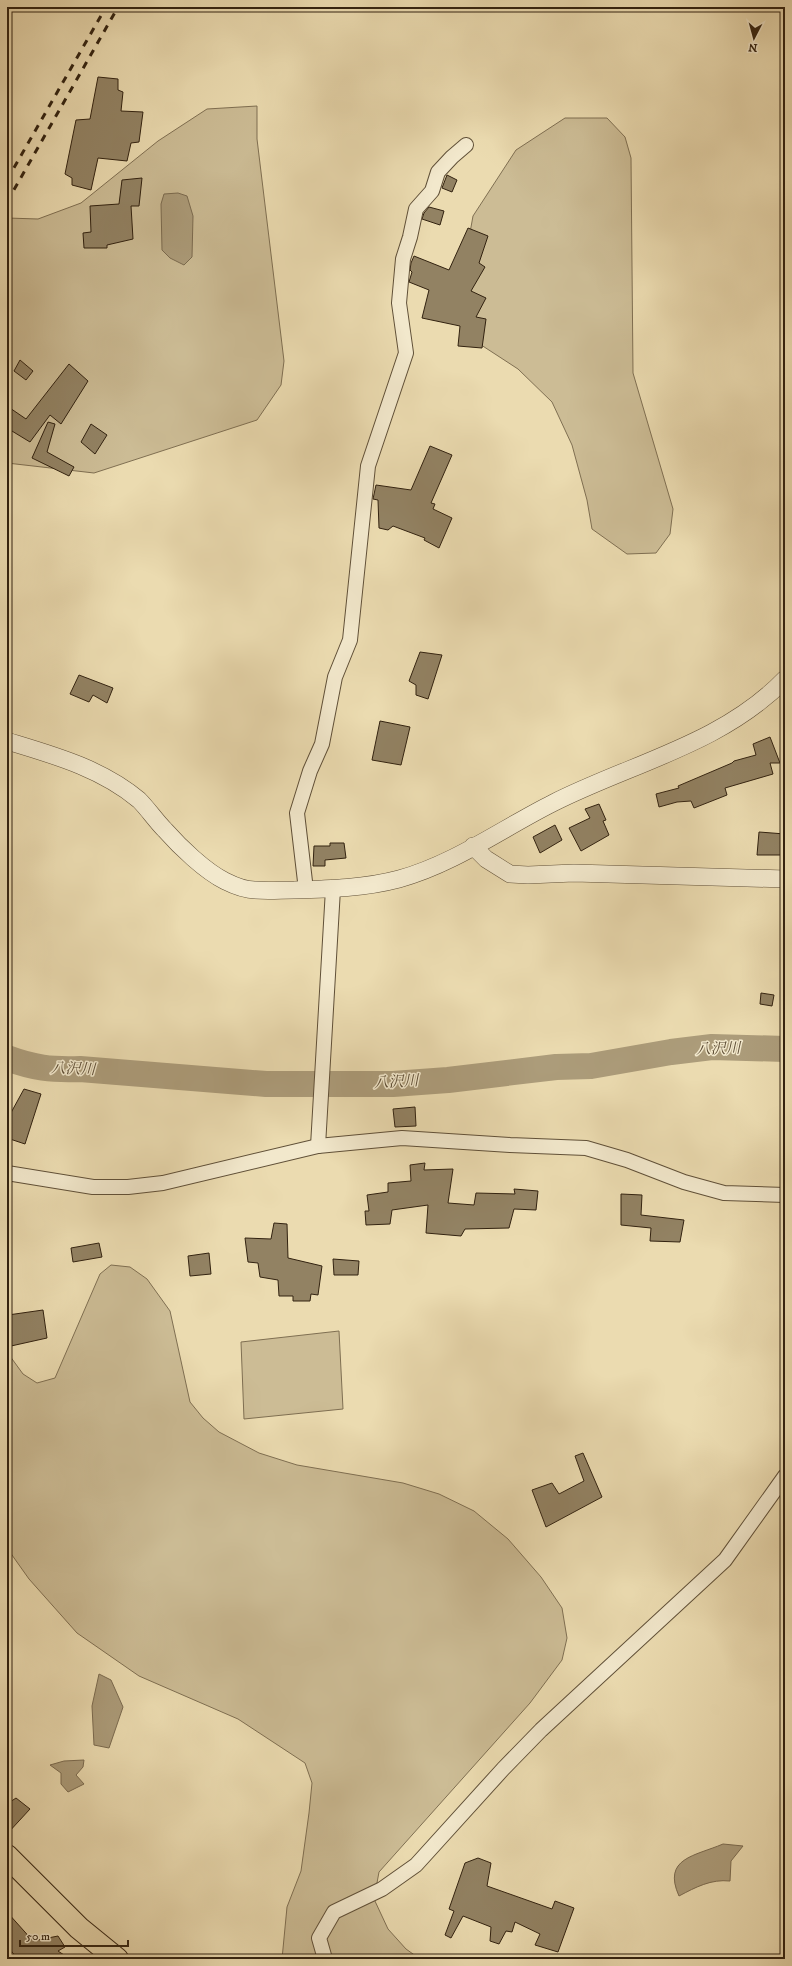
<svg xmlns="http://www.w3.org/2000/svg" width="792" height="1966" font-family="'IM FELL DW Pica','Noto Serif JP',serif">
<rect width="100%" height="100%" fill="#ebdbb0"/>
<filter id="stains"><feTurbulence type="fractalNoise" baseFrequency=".005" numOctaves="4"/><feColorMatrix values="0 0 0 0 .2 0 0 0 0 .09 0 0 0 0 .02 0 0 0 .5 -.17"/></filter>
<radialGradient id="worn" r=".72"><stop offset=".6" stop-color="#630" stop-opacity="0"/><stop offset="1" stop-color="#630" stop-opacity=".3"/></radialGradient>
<!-- green -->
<g fill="#ccbc95" stroke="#7f6f52">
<path d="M257,106V139L284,361L281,385L257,420L94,473L7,463V218L38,219L81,203L158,141L207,109Z"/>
<path d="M565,118H607L625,137L631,158L633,373L673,509L670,534L656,553L627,554L592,529L587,500L572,445L552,402L518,369L472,339L462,277L473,216L516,150Z"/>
<path d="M111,1265L130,1267L147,1279L170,1311L190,1402L203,1418L219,1432L259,1453L297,1465L403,1483L439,1494L474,1511L508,1539L541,1577L562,1608L567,1638L562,1660L530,1703L379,1872L374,1899L388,1929L406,1949L420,1959H282L287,1907L301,1871L309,1813L312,1783L305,1763L238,1719L139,1676L77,1633L29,1579L7,1548V1352L23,1374L37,1383L55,1378L100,1274Z"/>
<path d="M339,1331L343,1409L244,1419L241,1342Z"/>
</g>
<!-- water -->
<g fill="#ac9c7a" stroke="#7b6b50">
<path d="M178,193L187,196L193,216L192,257L184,265L170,258L162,250L161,204L164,194Z"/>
<path d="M99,1674L111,1680L123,1707L109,1748L94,1745L92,1706Z"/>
<path d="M84,1760L83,1767L76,1775L84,1784L68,1792L61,1784V1773L50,1765L64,1761Z"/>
<path d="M723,1844L743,1846L731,1861L730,1881C711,1879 696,1887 679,1896C662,1858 695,1856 723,1844Z"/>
</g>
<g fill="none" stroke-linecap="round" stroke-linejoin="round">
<!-- river -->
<path stroke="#ac9c7a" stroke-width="26" d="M7,1058C34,1068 51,1070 80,1069L266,1084H393L448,1080L556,1067L591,1066L671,1052L712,1047L785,1049"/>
</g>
<!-- building -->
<g fill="#928263" stroke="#322210">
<path d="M98,77L118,79V90L123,92L121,111L143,112L139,142L131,143L127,161L98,158L91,190L72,185V178L65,174L76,120L90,119Z"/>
<path d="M447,175L457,180L452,192L442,188Z"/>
<path d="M142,178L139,206H131L133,239L107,245V248H84L83,233L91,232L90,206L119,204L122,180Z"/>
<path d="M429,207L444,211L440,225L422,219L424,213Z"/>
<path d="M468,228L488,236L479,263L485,267L471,291L486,298L476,317L486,319L482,348L458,346L460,326L422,318L429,290L409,282L412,272L410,270L411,263L414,256L449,270Z"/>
<path d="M20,360L33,371L26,380L14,371Z"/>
<path d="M69,364L88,381L61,424L50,415L30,442L7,428V406L26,419Z"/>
<path d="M48,422L55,424L47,452L74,467L69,476L32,458Z"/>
<path d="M91,424L107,435L95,454L81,442Z"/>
<path d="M430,446L452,455L431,503L435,504L433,509L452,518L439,548L424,540L425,538L393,526L388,530L379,528L378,500L373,499L376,485L411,490Z"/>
<path d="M420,652L442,655L428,699L416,695V685L409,681Z"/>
<path d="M79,675L113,688L107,703L93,695L89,702L70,694Z"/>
<path d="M380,721L410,727L401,765L372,760Z"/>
<path d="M770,737L780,763H770L773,774L725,788L727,795L694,808L691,801L677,802L659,807L656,794L679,788L678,786L732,763L734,761L756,755L753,744Z"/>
<path d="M599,804L606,820L603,821L609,835L581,851L569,828L590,818L585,809Z"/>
<path d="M555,825L562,840L540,853L533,837Z"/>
<path d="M759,832L785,834V855H757Z"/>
<path d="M330,843H344L346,858L325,860V866H313L314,846H330Z"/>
<path d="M761,993L774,995L772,1006L760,1004Z"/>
<path d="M24,1089L41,1094L25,1144L7,1138V1120Z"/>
<path d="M415,1107L416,1126L395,1127L393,1109Z"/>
<path d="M425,1163L424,1170L453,1169L448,1203L474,1205L476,1193L515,1194L514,1189L538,1191L536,1210L514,1209L509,1228L465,1229L461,1236L426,1233L428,1205L392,1210L390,1224L366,1225L365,1211H369L367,1195L388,1192V1183L411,1181L410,1165Z"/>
<path d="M621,1194L642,1195L641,1215L684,1220L680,1242L650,1241L651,1228L621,1225Z"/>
<path d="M274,1223L287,1224L288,1258L322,1266L318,1295L311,1294L310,1301H293V1296H279L278,1280L260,1277L258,1263L248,1262L245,1238L271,1239Z"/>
<path d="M99,1243L102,1257L73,1262L71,1248Z"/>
<path d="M209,1253L211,1274L190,1276L188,1256Z"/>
<path d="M333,1259L359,1261L358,1275H334Z"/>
<path d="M43,1310L47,1338L11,1346L8,1315Z"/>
<path d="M583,1453L602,1497L546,1527L532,1490L552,1483L559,1494L584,1481L575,1456Z"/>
<path d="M16,1798L30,1809L7,1834V1804Z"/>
<path d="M478,1858L491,1863L487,1886L552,1909L555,1901L574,1908L558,1952L535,1945L540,1934L515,1922L512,1932L506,1931L499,1944L490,1941L491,1927L463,1916L451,1938L445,1935L454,1911L449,1909L465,1863Z"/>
<path d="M7,1912L33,1941L58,1936L65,1947L58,1951L70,1959H18L7,1946Z"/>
</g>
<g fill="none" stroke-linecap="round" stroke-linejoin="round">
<!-- minor casing -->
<g stroke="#605038" stroke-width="16">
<g id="minor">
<path d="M306,890L297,813L310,771L322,744L335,677L350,640L368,466L406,353L399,303L403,259L410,237L416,209L432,191L438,172L452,157L466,145"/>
<path d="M318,1146L333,889"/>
<path d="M7,1173L93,1187H128L163,1183L318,1146L402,1138L510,1145L586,1148L627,1160L684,1182L724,1193L785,1195"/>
<path d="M325,1959L319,1938L334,1912L382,1889L416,1865L503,1769L541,1730L725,1560L785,1476"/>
</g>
</g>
<!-- tertiary casing -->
<g stroke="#605038" stroke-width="18">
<g id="tertiary">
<path d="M7,741C53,755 101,768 139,800C148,809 156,821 165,830C180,847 205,871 225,881C233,885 246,890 255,890C268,891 281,890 294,890C330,889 365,888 399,879C454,864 503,828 553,803C632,763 722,744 785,679"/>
<path d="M473,846L486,859L510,874L528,875L574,873L785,879"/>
</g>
</g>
<!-- primary casing -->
<g stroke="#322210" stroke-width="24">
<path id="primary" d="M7,1856L79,1928L117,1959"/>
</g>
<!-- minor -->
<use href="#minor" stroke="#f2e8cc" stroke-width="14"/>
<!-- tertiary -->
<use href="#tertiary" stroke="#f2e8cc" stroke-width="17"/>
<!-- primary -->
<use href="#primary" stroke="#ebdbb0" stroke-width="22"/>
<!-- rail -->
<g stroke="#322210" stroke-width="3" stroke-dasharray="7 7" stroke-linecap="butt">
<path d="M7,180L106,7"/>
<path d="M7,202L118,7"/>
</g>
</g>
<g text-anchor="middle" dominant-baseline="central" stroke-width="3" stroke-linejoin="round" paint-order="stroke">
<!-- water labels -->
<g font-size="15" font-style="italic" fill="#5d4d35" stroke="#f2e8cc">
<text transform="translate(718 1049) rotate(-2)">八沢川</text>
<text transform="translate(73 1069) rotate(2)">八沢川</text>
<text transform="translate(396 1082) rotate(-3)">八沢川</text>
</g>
</g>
<!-- margin -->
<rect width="792" height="1966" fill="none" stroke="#ebdbb0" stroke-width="24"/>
<rect x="8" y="8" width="776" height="1950" fill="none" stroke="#322210" stroke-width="2"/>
<rect x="12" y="12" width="768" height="1942" fill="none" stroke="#322210"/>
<!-- north arrow -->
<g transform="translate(754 38) rotate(186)" stroke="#f2e8cc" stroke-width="3" paint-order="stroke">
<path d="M0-3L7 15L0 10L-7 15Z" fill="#322210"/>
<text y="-6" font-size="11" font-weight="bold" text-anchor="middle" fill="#322210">N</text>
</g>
<!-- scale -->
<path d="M20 1940v6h108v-6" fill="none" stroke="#322210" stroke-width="2"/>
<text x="26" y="1940" font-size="12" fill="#322210" stroke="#f2e8cc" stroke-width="3" paint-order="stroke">50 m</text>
<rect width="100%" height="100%" filter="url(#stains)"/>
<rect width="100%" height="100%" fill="url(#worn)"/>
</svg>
